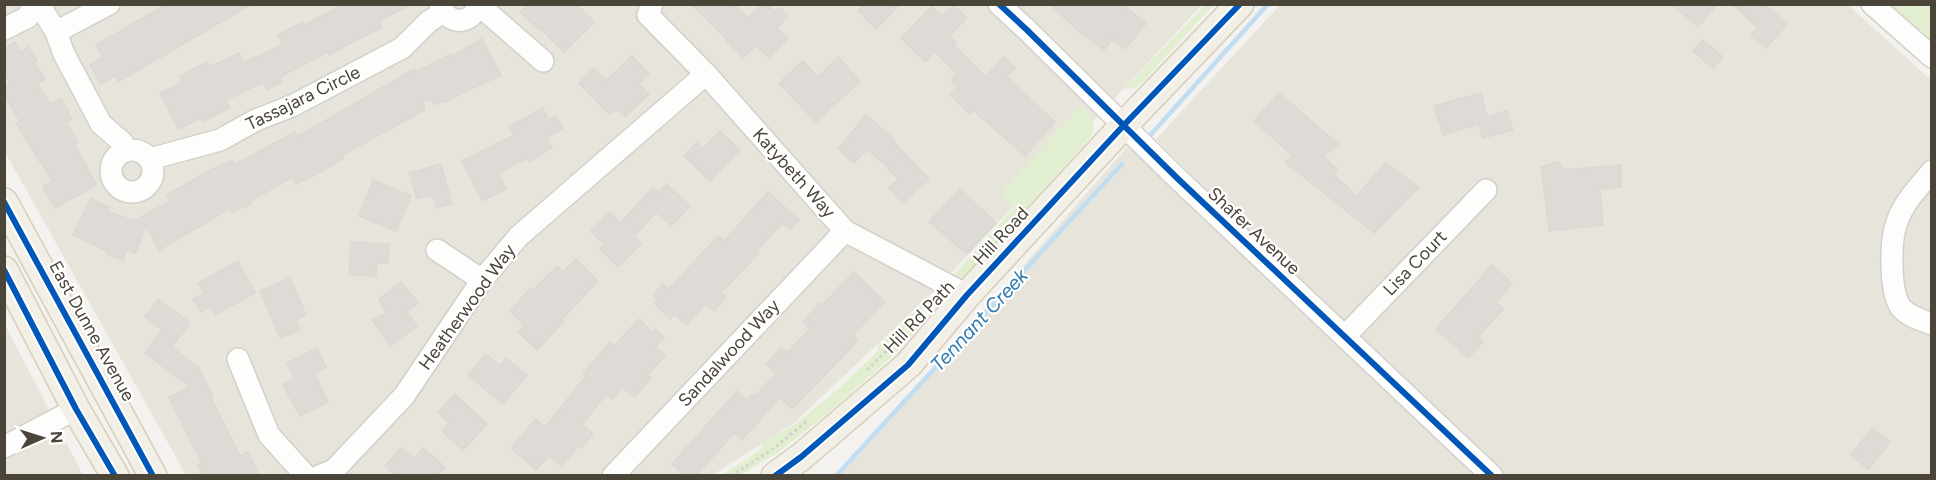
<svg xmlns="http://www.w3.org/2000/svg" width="1936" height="480" font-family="Figtree,sans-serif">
<rect width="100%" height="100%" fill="#f4f2ee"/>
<!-- residential -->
<g fill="#e7e4dc">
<path d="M4,5H1202L933,292L794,423L711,476L186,475L5,152Z"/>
<path d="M1280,5H1848L1931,80V475H1492L1156,139Z"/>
<path d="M1128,146L1483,475L839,476Z"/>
<path d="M5,325L83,475H5Z"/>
</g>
<!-- green -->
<g fill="#e1eecf">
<path d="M1205,5H1213L1140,85L1135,88L1124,89Z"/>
<path d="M1891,5H1931V40Z"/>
<path d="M1081,105C1093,116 1096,122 1091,137L966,275L954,281H948L1014,208L1000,194Z"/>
<path d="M922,305V321L918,328L898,351L834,408L780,451L741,475H722L763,448L761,444L798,422L838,389L879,350L877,347Z"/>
</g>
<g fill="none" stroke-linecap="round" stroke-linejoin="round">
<!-- stream -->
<g stroke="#c0ddf1" stroke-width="4.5">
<path d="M1145,141L1268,4"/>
<path d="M836,476L1122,164"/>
</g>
</g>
<!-- building -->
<g fill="#dedbd6" stroke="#dcd9d4" stroke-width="1.5">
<path d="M167,4H252L118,82L115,76L101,84L90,65L103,57L96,45Z"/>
<path d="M411,4L379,21L382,28L354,41L330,55L328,52L280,77L282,82L267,89L263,82L226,100L230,108L202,122L201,118L178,129L160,93L183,82L180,76L207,62L210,67L239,53L244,63L283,44L278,35L303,22L305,25L342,5Z"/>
<path d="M527,4H576L594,22L564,52L541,29L539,30L520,12Z"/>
<path d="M691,4H734L748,18L762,4H768L775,12L779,7L788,16L777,28L788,39L769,58L756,45L743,58L726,41L727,39Z"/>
<path d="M865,4H900L876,29L858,11Z"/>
<path d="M1049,4H1122L1146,23L1125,49L1112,39L1104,50L1080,32Z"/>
<path d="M1671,4H1717L1698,27Z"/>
<path d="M1732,4H1765L1787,24L1766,48L1751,35L1758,28Z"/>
<path d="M954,5L967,18L949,36L956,43L954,45L985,76L1004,57L1015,68L1007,77L1055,122L1025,156L973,110L970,114L950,94L958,87L951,80L957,74L935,52L925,62L901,38L932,6L942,16Z"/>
<path d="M482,39L501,75L444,102L443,100L434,105L431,99L423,102L425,110L342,155L344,158L315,175L296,184L293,177L250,201L251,204L232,212L231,208L159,250L146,226L136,253L127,250L123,260L106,254L107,251L73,235L91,199L109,207L107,211L134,221L170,201L167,195L210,170L232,161L234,165L295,132L297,137L414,69L416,72L449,55L450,57Z"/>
<path d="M1703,40L1723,57L1713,68L1693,51Z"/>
<path d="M15,42L20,52L28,47L37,61L34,62L45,79L37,84L50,104L61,98L72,119L66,123L78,142L74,144L97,185L55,208L43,186L52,181L16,123L20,121L4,95V87L10,83L4,73V48Z"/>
<path d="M632,56L649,74L639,84L649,94L625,117L616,108L610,115L579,83L594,68L606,81Z"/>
<path d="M838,57L860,81L816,122L779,83L803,61L818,77Z"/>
<path d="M1279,93L1338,144L1324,157L1337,169L1334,175L1357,196L1385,163L1419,187L1374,233L1285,162L1292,155L1254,121Z"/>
<path d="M1481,93L1487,117L1507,111L1513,130L1483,138L1479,124L1443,135L1434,106Z"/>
<path d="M542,108L549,120L556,116L563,128L547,138L552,148L529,162L527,158L498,173L506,189L482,201L462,161L514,135L509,127Z"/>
<path d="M866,115L894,139L893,141L929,179L903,203L889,188L898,179L888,169L889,168L867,149L854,163L838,149Z"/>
<path d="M720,131L740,150L710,181L684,156L697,142L703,148Z"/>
<path d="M1559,162L1563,170L1621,165V187L1600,189L1603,225L1549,231L1541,167Z"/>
<path d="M441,164L452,204L437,208L433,195L417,199L409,173Z"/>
<path d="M373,180L411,196L396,231L359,216Z"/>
<path d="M667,184L690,206L671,226L656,212L634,237L641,244L618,267L600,249L605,245L591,231L610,212L620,223L653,188L659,193Z"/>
<path d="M960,189L996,223L967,254L929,222Z"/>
<path d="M768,192L799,220L790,230L782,223L757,251L759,253L721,293L726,297L714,311L706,304L687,325L674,314L670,319L654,303L657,299L653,295L663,284L669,289L718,236L724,241Z"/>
<path d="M351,242L389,244L388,263H377L376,276L349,275Z"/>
<path d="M576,259L598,281L562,319L564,321L537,350L518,332L524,325L510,311L530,289L532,291L557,266L563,272Z"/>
<path d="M238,261L255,293L215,315L211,306L201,312L193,299L204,293L198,283Z"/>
<path d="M1492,265L1512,283L1496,302L1503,309L1478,337L1483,342L1468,358L1436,329Z"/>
<path d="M854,272L885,302L853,335L858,341L792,409L780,397L742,440L734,433L696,476H685L672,464L737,391L747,400L753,394L755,396L776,374L766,364L781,348L787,353L810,329L803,322L820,303L822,305Z"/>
<path d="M290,278L306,315L296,320L300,330L280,338L260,291Z"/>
<path d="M401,282L418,303L407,312L417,326L391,346L372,320L386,313L379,299Z"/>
<path d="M158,299L190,323L172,347L199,368L213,397L211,398L240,456L248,452L259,476H203L198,465L202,463L169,397L190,387L145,353L162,330L145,317Z"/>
<path d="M639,319L652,332L655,329L664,338L655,347L665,356L647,375L651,378L634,397L622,387L612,399L606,394L582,425L593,434L581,448L579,446L561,466L549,456L536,470L511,448L536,419L545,427L586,376L583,374L610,342L614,346Z"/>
<path d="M317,348L326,367L314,373L328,402L300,416L283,385L295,378L287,363Z"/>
<path d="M486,354L500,366L506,358L527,375L503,404L468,375Z"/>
<path d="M455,394L487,424L463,450L442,431L449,423L438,413Z"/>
<path d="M1872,428L1890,442L1868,470L1851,455Z"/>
<path d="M401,448L414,459L423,448L445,467L438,476H396L385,466Z"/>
</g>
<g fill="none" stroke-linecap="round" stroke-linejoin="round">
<!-- minor casing -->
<g stroke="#d2d0cb" stroke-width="24">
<g id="minor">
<path d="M39,4L56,32L64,54L101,124L122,142L124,151"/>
<path d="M440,4C448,26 471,26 479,4"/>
<path d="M652,4L648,15L706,74L845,231L967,295"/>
<path d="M999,4L1027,30L1176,177L1492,476"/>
<path d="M1872,4L1932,57"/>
<path d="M479,5L543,61"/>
<path d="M4,29L28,17L33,4"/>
<path d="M56,32L109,4"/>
<circle cx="132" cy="171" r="21"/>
<path d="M150,159L220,140L256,120L292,106L402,48L428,22L443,12"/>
<path d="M1932,171C1919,187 1903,203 1897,222C1890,240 1889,294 1902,309C1910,317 1922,320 1932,324"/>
<path d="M437,250L482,280"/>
<path d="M1345,336L1486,190"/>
<path d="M238,359L269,435L306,476"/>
<path d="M4,447L76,409"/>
<path d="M319,476L334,470L404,396L482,280L519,236L706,74"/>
<path d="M613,476L845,231"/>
</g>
</g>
<!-- major casing -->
<g stroke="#d6cebb" stroke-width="30">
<g id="major">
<path d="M4,202L153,476"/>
<path d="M4,270L76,409L115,476"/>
<path d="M775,476L801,457L908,365L967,295L1124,125L1240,4"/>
</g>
</g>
<!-- path -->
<g stroke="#d3d2cc" stroke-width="3" stroke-dasharray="3 3" stroke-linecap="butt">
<path d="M867,370L905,333"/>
<path d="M731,476L773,449L807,421"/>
</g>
<!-- minor -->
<use href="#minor" stroke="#fdfdfc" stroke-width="21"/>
<!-- major -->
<use href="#major" stroke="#f2efe6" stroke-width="27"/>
<!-- cycleway casing -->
<g stroke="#fff" stroke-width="10">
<g id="cycleway">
<path d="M999,4L1027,30L1176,177L1492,476"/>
<path d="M4,202L153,476"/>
<path d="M4,270L76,409L115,476"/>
<path d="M775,476L801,457L908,365L967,295L1124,125L1240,4"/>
</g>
</g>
<!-- cycleway -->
<use href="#cycleway" stroke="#0057b8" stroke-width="6"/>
</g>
<g text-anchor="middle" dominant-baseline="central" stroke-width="4.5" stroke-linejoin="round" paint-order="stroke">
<!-- street labels -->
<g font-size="18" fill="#4b4439" stroke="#fff">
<text transform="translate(303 98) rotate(-26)">Tassajara Circle</text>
<text transform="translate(794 173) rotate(48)">Katybeth Way</text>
<text transform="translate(1254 231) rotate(43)">Shafer Avenue</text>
<text transform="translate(1001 236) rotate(-47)">Hill Road</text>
<text transform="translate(1415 263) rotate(-46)">Lisa Court</text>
<text transform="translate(467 307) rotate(-54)">Heatherwood Way</text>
<text transform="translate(919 317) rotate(-46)">Hill Rd Path</text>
<text transform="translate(92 331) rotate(61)">East Dunne Avenue</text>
<text transform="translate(729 353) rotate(-47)">Sandalwood Way</text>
</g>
<!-- water labels -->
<g font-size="20" font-style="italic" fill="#2e7ab2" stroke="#fff">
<text transform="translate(979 320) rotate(-47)">Tennant Creek</text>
</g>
</g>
<!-- border -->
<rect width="1936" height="480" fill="none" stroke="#4b4439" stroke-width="12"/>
<!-- north arrow -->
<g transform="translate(42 438) rotate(87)" stroke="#ffffff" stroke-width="4.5" paint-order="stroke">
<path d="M0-4.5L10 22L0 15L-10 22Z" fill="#4b4439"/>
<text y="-9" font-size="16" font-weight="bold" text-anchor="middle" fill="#4b4439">N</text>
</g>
</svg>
